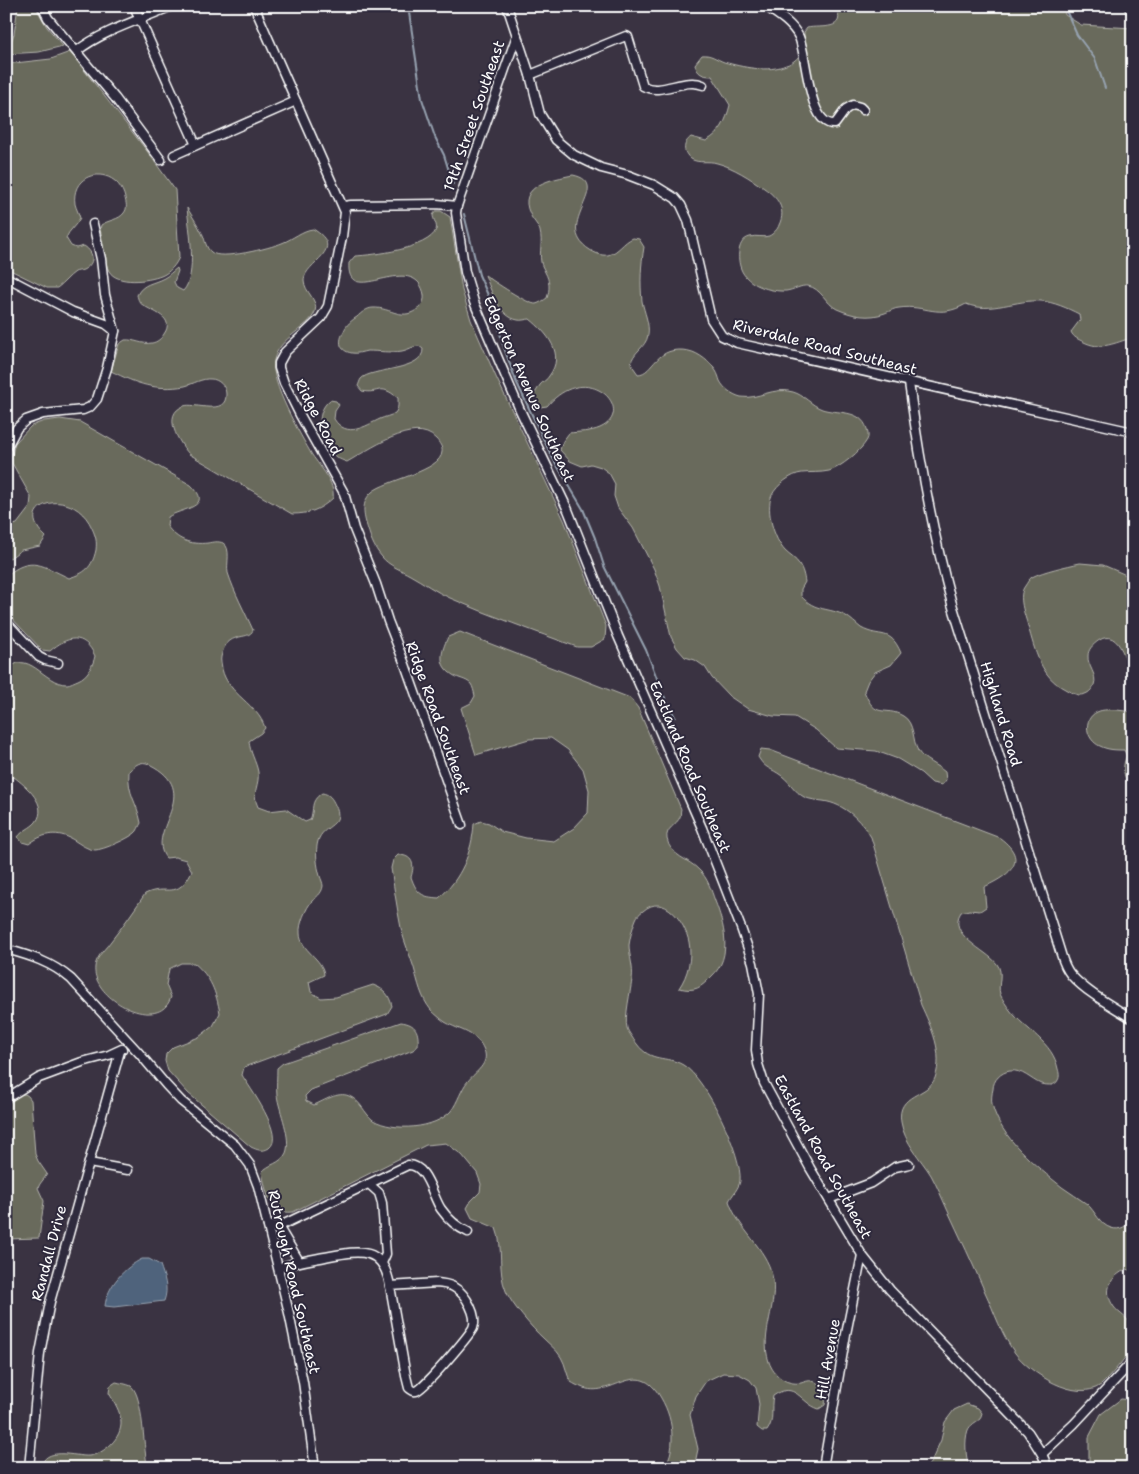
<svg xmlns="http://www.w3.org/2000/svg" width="1139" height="1474" font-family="'Shantell Sans',sans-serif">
<rect width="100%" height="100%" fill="#3a3342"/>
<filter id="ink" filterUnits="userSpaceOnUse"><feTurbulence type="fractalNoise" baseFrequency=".02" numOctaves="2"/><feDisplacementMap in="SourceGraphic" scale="10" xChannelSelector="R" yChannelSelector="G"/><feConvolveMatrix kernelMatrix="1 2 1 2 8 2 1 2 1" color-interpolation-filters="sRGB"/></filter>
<g filter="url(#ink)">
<!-- green -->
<g fill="#696a5b" stroke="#b4b4ad">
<path d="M18,6H35L47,27L63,46L39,52L6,54L14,34Z"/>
<path d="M835,6H1064L1065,15L1081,25L1133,28V355C1127,351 1128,344 1128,339C1112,344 1100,350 1084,342C1078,339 1074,338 1071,332L1080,320L1079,314C1067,308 1054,302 1041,301C1016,299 991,314 966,304C938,320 926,304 899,308C895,308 890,311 885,313C869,319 853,316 837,309C826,304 821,288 808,286C801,285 794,290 786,291C771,292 747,285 741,269C737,259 737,240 750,237C756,235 764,238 769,236C773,234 778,229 779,225C787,209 777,197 764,188C750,178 733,167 717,163C708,160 699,164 691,159C682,152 683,143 691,137L706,141C721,133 726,121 730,105L712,76C703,76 697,74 695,64L702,55C711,54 716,59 724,62C742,67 768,73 786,65C794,63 799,56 804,51V32L807,28C820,25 849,32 835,6Z"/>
<path d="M70,52L147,151L175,190L179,257C176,265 169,273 161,276C148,281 117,285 109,271C104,263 103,240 100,229L101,225C108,220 119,220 124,213C128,208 126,203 125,198C117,164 70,169 75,204C76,208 79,214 80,218C76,226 69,230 66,238L71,246L76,248L84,246C95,253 95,264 83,270C80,271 77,271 75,272C69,276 63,284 57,288H47L6,268V64L51,59Z"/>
<path d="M573,175C616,184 550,225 590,250C595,253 601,256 608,255C619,252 623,242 633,238L639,239L644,247C641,265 640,282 642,301C644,312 650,324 648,335C646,348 632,352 631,364L638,374C654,374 655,344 689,351C699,353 711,363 716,371C718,374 719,378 720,381C724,389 733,395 741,397C757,400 774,386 793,392C804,395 811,405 822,409C837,414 861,409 867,429C868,433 869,437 867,440C861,451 840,468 829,471C820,473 811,472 802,473C791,474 777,485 772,495C765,510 774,539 785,551C790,556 796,559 799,564C803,570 804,576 805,582L801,589V596C815,612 829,607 846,616C851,619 856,624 861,628C881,639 890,627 901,653L891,665L875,672L868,681L864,691C876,721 884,705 903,716C915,723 912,740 918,751C923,760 937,765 945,772L946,780L942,785L932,783L921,773L898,759L876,751L836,748L816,730L795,717L773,716L748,709L729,696L712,678L705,667L695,660L685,657L677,648L671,637L660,586L654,569L633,528L618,508L614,496L615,484L609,473L601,467L591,464L582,466L570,461L560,450L563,441L569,433C578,432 591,432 600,428C638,411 588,358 547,406L540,407L536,403L534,395C536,392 538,388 540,385C543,381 547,380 549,376C566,354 547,333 530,319C527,319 521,321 518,320C499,317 491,290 485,275C493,281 529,305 536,304C540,303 544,300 547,298C550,289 550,281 545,272C544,269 541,265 541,262C539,250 543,244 540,231C538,224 532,220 530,214C516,185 553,179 573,175Z"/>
<path d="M187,208C193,217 198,225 203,235C205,240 206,248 211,252C220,261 270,248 282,243C293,239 302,230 313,229C348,250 305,262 304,280C304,292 319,300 315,312C309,328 279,337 274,360C269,381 301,436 312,455C321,468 335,482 333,498C320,510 309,514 292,514L189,454C179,443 161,414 184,406C194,402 227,417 226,394C226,386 218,379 211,379C202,378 193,384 185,386C155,391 137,384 111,371L119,344L125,340C134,339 142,345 152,343C157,342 161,339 164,334C176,317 152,312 143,305C139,303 138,299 137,295C143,283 153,284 164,278C168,276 173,271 177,268L178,271L174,282L177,288L183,291C198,276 189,228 187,208Z"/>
<path d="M436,211H441L450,217L462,290L471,320L496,377L564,520L606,626L605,639L591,647H577C534,631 491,616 450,598C436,592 423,582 410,575C401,570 388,565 382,557C373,547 370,536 366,523C363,512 362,501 372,492C386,480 441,471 442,452C443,448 439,442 436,439C415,416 367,451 347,462C344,461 339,459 336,457C321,444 312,414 330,400L336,401L339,405L335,411L334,419C347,439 365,426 380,419C384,417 391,416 395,413C399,408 398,403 398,398C379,382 380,395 362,391L358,386C359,384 360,380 361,379C370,368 424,371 423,349L419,346C413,346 408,350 402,351C390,353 379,351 367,351C362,352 357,354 352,353C339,351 338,341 344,331C346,325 352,320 357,317C361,313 367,308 373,308C391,307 403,323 420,307C427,300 424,290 419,283C399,260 346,306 349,263L355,256C373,255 428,249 436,230C438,225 433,220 433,215Z"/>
<path d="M60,419L80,422L191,485C215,508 181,508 168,517L167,526C177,540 190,545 208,543C212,542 219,541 223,543C232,548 226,564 228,573C234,592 245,612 253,630C248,642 227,629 221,657C220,661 222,665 222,669C228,695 258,704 265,728L261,733L249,741C250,753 256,761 258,772C260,785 251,792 258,807L269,811L286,809L305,822L310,820C315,808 309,802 322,793C329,794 332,798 335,805C346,826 323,824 318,841C315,851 317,866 320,876C321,879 323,883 323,886C322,894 316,897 312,901C306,908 299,924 300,933C300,951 323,958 324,975L309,982L311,992L321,998L336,997L373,985C384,989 389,994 392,1006L387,1014L244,1067L242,1075C249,1087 286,1136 269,1148C263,1152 257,1150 251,1147L188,1093L168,1071L165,1061L166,1054L173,1047L199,1037L213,1026L220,1013C216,992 211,977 194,963H181L169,969L166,985L171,997C159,1037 81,994 97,960C100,953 107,947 111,941C123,926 134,910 145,894C168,883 176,902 192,871L186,860L175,857L166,858C144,831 206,792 149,764C141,760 135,765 129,771C127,795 137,801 141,823C139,826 138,831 135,833C128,839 103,850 95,850C85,849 78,842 70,838C55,831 42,834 29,844L22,842L18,837C23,830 31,828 36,822C49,805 26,786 14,777H6V672C27,645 44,685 67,684C70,684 75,681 78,680C88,676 93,665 95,656C84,632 67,636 50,651L42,650L6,612V576C31,555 43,566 69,578C85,573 92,568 96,550C97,541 96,537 92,528C73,484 9,504 46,537L40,546L21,550L10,558L6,557V527L17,524L30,507L31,497L12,463V454L15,443L31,426L44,421Z"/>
<path d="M1080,563L1103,565L1133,578V682C1127,668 1121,625 1098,641C1093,645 1088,649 1088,656C1087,666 1098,675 1094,685C1091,692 1086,695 1079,695C1074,694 1070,692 1065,689C1041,677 1035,651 1028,626C1025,615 1017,596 1025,586C1027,583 1029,579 1032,577C1043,571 1067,566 1080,563Z"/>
<path d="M460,632L630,698L638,708L681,809C680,812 681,814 680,817C677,825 665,828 667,839C670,856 689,859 699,870C708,878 711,890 715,901C724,924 733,957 712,976C700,988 696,992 679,988C688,975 692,958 689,942C685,922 664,892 643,911C640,913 637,916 636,919C633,926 630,937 629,945C629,956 634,968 632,979C631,990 624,1018 627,1028C628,1032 634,1040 637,1044C651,1063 666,1055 683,1065C706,1078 743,1156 740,1181C739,1188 732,1195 729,1201C738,1229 766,1248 772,1275C779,1305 759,1333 769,1362C774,1376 786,1385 801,1383C804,1382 809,1380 812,1381C823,1383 827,1396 825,1405L819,1409C800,1403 796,1380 773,1396C770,1409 775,1420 767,1431H762L757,1427L759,1404L756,1388L750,1380L739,1374L723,1373L706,1381L696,1396L690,1415L698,1449L694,1468H661C671,1461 672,1448 672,1437C672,1423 668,1410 661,1398C637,1355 612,1401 581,1387C578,1386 574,1384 571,1382C566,1374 566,1365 561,1357C556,1349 550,1345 543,1338C532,1328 511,1304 506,1291C497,1270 504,1248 496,1228L472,1218L467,1208L471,1201L480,1192L481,1184L477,1173L462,1155L446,1143L426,1145L293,1212C269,1215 266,1191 262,1172C268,1164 281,1164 286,1153C292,1138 279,1111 277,1095C276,1086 277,1077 277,1068L283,1063L401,1022C416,1024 419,1031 418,1046L413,1050L311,1090L305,1096L306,1101L314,1105C324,1101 338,1091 349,1096C361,1101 364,1113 373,1120C394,1132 435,1129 451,1111C458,1102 461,1089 468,1081C475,1072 490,1064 484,1050C477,1032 460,1031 445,1022C441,1019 435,1014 431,1010C421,998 418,982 414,968C410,955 404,942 401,928C397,908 394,888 391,868L393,860L398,855C413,855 415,865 411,877C417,894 422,897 439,898C461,879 472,852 474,824L481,821L489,823L502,832L526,838L554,841L574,828L588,813L589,790L583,769L568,750L551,738L529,739L476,755L461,708L471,703L475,696C474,692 473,687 471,684C466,679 459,679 453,675C437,665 441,652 448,637Z"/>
<path d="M1117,710L1133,712V791C1125,780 1120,769 1127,756L1124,750C1116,750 1108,750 1100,746C1086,740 1082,719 1097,712C1103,709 1111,710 1117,710Z"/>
<path d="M761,749L770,750L1000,838C1031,861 1008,876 984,887L986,907L980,911L969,910L961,912C946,935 987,950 997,964C1004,973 997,985 1000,994C1002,999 1007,1006 1010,1010C1025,1030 1053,1042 1058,1069C1059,1072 1060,1077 1058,1080C1057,1083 1054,1084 1052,1085C1049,1085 1044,1085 1041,1084C1031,1080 1022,1069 1010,1071C1001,1072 993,1080 993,1089C992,1093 991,1099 992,1104C1000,1138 1036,1166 1062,1187C1070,1193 1079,1198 1087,1204C1095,1211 1100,1225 1111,1228C1120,1231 1127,1226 1133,1219V1271L1127,1269C1111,1276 1102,1290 1114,1307C1119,1314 1129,1318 1132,1327C1134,1333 1133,1341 1133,1347C1126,1357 1110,1377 1101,1385C1076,1403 1030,1373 1015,1353C1001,1334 995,1313 985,1292C973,1264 960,1237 947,1209C942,1198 937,1186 931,1175C921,1159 904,1142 901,1122C896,1093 928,1097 935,1078C944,1053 931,1027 921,1005L871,837C860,820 845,804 823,801C816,800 811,800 804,797C795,792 790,782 782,776C770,767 766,770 758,757Z"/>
<path d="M25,1094L28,1096L31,1100L35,1154L38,1161L47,1174C44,1180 40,1182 38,1188L44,1201L39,1238L6,1239V1106L18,1095Z"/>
<path d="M116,1382C120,1383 127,1384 131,1386C144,1396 143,1453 148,1468H41C44,1445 75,1457 89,1456C104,1454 122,1438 121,1422C121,1412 114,1402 109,1393L110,1386Z"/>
<path d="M1121,1399L1133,1400V1468H1090L1089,1465V1437L1101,1414Z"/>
<path d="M967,1404L978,1408L982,1413L980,1419C976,1422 970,1425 968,1430C964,1441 966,1457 969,1468H926L931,1462L941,1440L945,1422L954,1410Z"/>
</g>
<!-- water -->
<path fill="#50647b" stroke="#96a2b0" d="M142,1259H149L160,1265C164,1277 169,1288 164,1301L114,1307L105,1306C107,1286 125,1267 142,1259Z"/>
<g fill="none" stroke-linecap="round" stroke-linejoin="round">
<!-- stream -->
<g stroke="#96a2b0" stroke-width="2">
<path d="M408,6L422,99L435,137L444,155L453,184"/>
<path d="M1064,6L1077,35L1095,59L1105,88"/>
<path d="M464,214L479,275L496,313L502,342L516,381L552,457L583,509L595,538L604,566L646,650L660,686"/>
<path d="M664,696L675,717"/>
</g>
<!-- minor casing -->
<g stroke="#fff" stroke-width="11">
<g id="minor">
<path d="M42,6L48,18L115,98L161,160"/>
<path d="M134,6L196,145"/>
<path d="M254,6L345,212L342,237L328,306L321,318L285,352L279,363V368L284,383L300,415L344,493L354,529L376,584L388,621L406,667L462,825"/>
<path d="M507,6L530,75L540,114L556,140L574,155L601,168L628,175L654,185L675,198L681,205L688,220L711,319L722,336L737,343L1133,432"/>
<path d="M765,6C777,14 792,23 799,37C807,55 808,127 835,124L846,109L853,105L860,107L863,110"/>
<path d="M1128,6L1133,13"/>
<path d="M517,35L457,206L456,213L465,272L474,302L520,410L568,510L618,636L702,828L741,928L753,963L759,994L756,1050L758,1064L764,1083L810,1168L862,1255L890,1290L1028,1432L1042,1454L1048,1468"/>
<path d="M77,51C102,31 142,19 172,6"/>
<path d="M530,75L626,36L628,37L643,86C661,96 684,77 703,85"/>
<path d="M174,155L296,101"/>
<path d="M344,206L351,205L437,204L457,206"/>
<path d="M6,277L73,312L106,324L115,331"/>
<path d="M909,383C919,457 932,531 952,604L1061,954C1063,961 1066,969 1071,975C1087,993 1112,1006 1133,1019"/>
<path d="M6,448L17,428L26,420L43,414L83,410L90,407L97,399L107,368L115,331L105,295L101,259L93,224"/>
<path d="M6,622L39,657L45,660L58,663"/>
<path d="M6,949C31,956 51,962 71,979L139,1053L166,1085L181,1101L235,1145L250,1165L258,1186L289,1313L303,1382L315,1468"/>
<path d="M6,1097L10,1096L39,1078L82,1062L109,1055L122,1049"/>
<path d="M89,1163L128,1170"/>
<path d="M369,1184L379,1193L382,1203L386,1254L382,1263"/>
<path d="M829,1199L871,1183L895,1167L909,1164"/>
<path d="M268,1226L282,1225L408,1165C427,1164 432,1196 441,1209C448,1219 457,1227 468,1232"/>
<path d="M278,1226L299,1261"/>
<path d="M279,1268C294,1262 309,1260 325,1257C357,1251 383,1244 390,1286"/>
<path d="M437,1283C443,1284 450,1284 455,1288C466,1294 478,1316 473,1328C468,1337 423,1390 416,1391C413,1392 412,1390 409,1388L406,1376L390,1286Z"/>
<path d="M1042,1454L1074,1424L1133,1361"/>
<path d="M29,1468L40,1353L50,1302L120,1051"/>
<path d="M823,1468L846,1334L862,1255"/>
</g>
</g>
<!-- minor -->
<use href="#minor" stroke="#2f2a3d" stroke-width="8"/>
</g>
</g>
<g text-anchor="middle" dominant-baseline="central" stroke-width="4" stroke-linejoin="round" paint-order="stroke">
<!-- street labels -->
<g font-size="15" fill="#fff" stroke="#2f2a3d">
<text transform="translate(474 116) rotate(-71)">19th Street Southeast</text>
<text transform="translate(825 347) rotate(14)">Riverdale Road Southeast</text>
<text transform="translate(529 389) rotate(66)">Edgerton Avenue Southeast</text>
<text transform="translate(318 417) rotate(62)">Ridge Road</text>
<text transform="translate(1001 714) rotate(73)">Highland Road</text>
<text transform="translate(438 718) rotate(70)">Ridge Road Southeast</text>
<text transform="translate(690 767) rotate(67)">Eastland Road Southeast</text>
<text transform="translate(823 1157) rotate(61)">Eastland Road Southeast</text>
<text transform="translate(49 1253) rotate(-75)">Randall Drive</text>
<text transform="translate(294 1282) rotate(77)">Rutrough Road Southeast</text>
<text transform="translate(828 1359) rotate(-80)">Hill Avenue</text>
</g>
</g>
<!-- margin -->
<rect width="1139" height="1474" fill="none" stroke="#2f2a3d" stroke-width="25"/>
<rect x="12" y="12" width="1114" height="1449" fill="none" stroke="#fff" stroke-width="2" filter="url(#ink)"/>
</svg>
